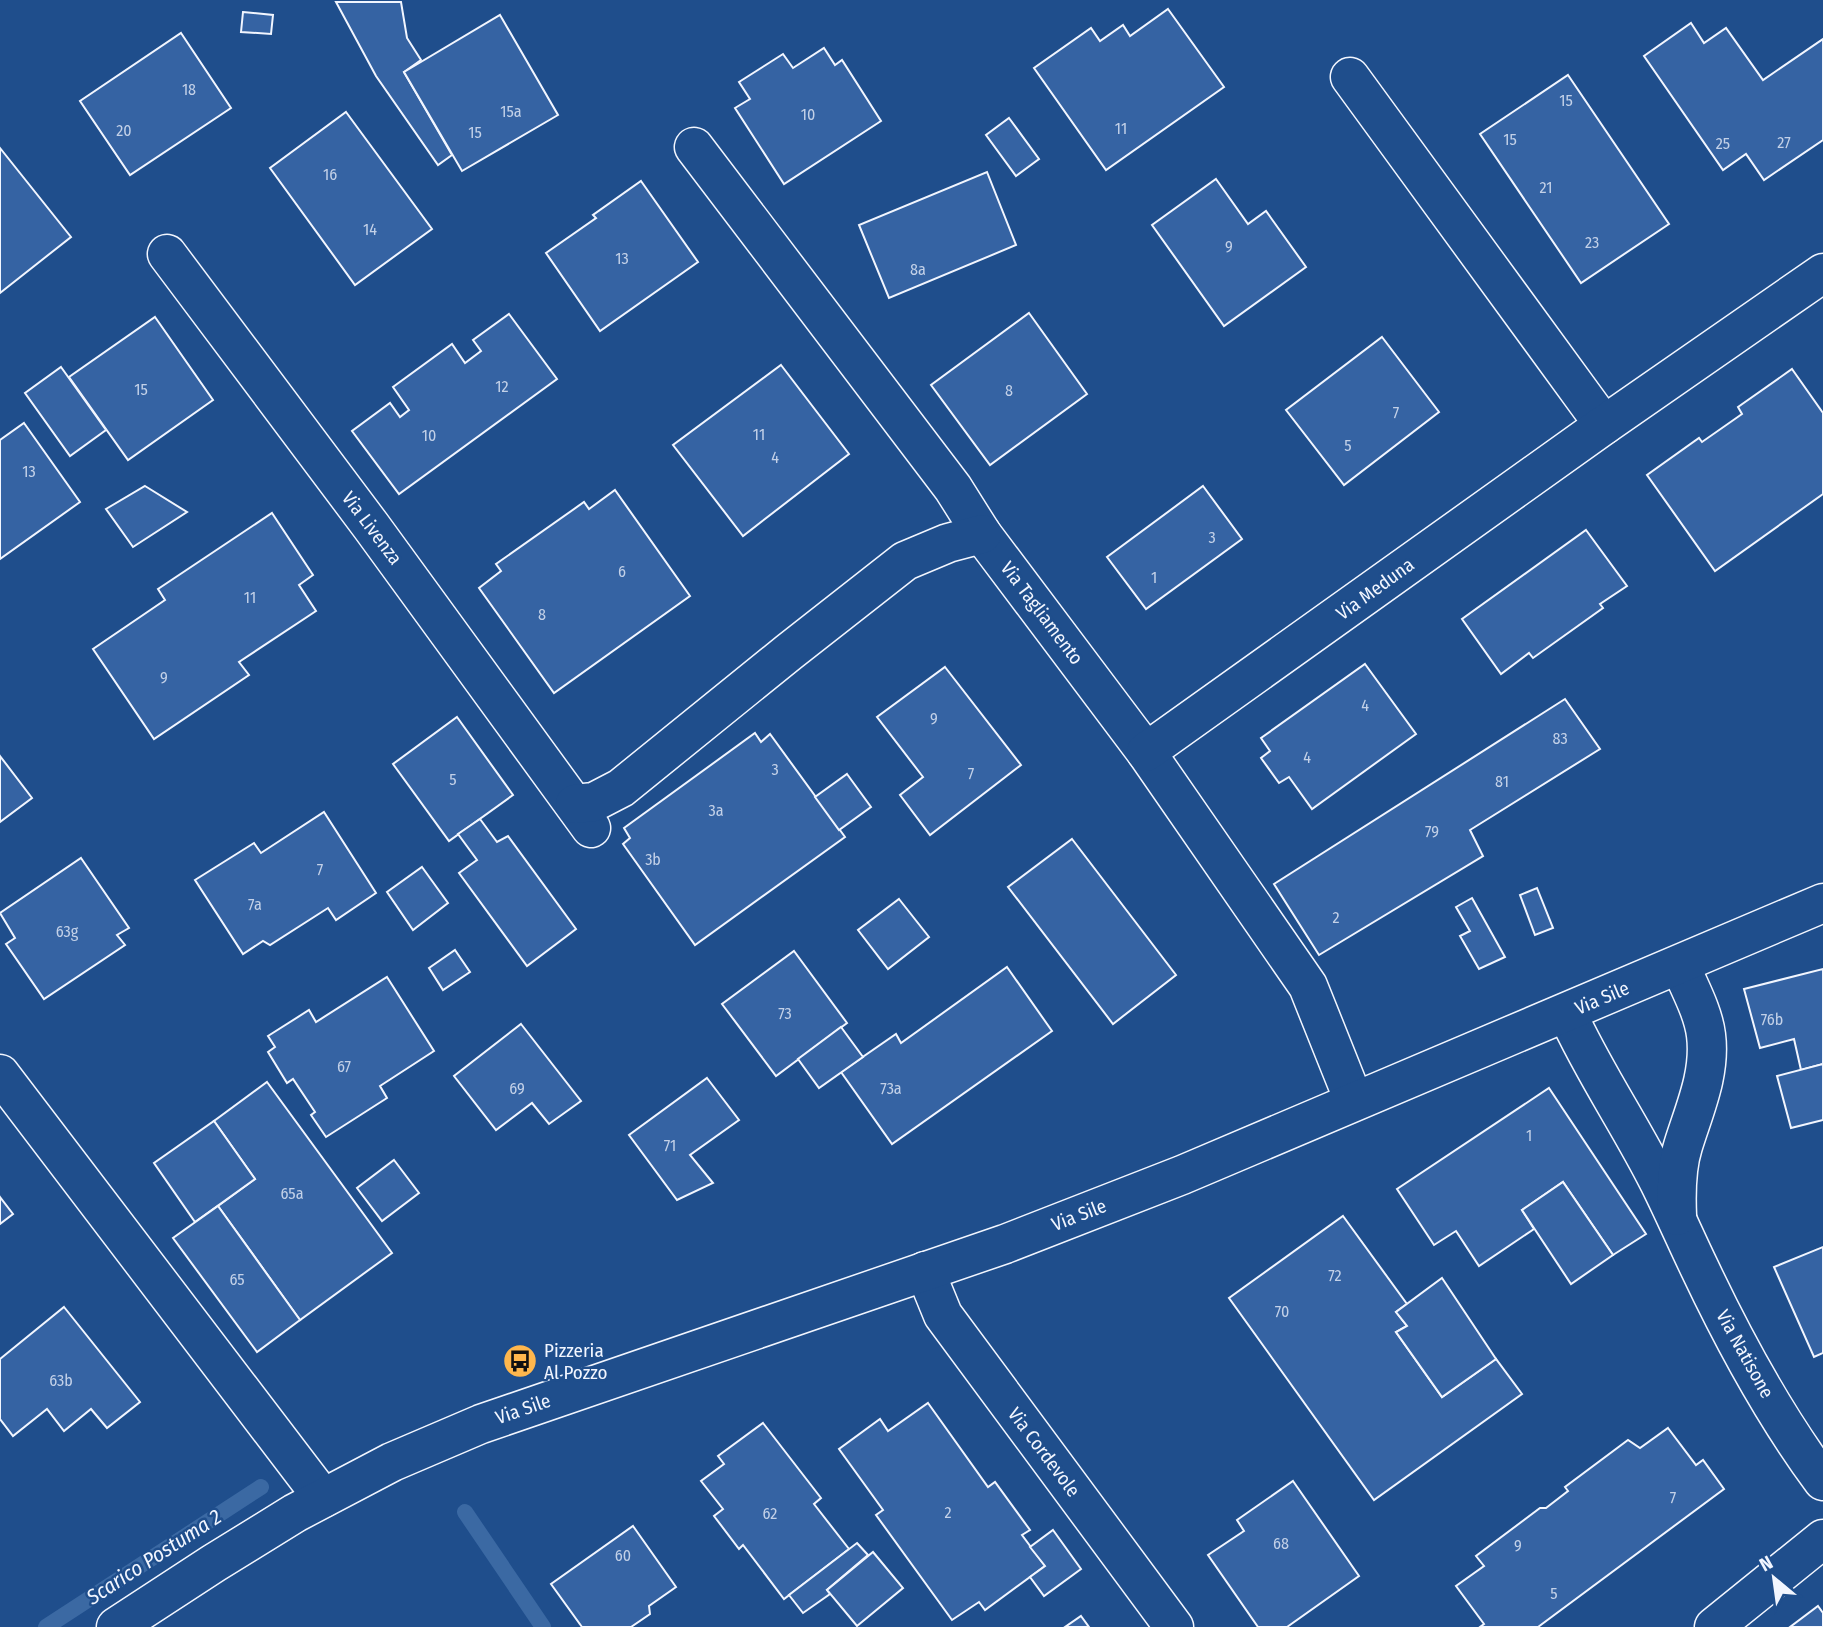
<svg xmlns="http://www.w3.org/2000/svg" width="1823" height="1627" font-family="'Fira Sans Condensed',sans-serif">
<rect width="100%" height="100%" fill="#1f4e8c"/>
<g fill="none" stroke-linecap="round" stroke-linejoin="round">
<!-- stream -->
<g stroke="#3b69a3" stroke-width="16">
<path d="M465,1512L543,1627"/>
<path d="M46,1627L261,1487"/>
</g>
</g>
<!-- building -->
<g fill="#3563a3" stroke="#f2f6ff" stroke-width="2">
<path d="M336,2H401L407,38L421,60L404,72L452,155L438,165L376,76Z"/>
<path d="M1168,9L1224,87L1106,170L1034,68L1091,28L1100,41L1123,25L1130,36Z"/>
<path d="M243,12L273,15L271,34L241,32Z"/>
<path d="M500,15L558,115L462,171L404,72Z"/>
<path d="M1691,23L1704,43L1726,28L1763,80L1823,39V140L1764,180L1746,154L1723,170L1644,56Z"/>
<path d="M181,33L231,108L130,175L80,101Z"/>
<path d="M824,48L835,65L842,60L881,121L784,184L735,108L750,99L739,82L783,54L793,68Z"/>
<path d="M1568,75L1669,224L1581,283L1480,134Z"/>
<path d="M346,112L432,229L355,285L270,168Z"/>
<path d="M1009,118L1039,159L1016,176L986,135Z"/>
<path d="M0,148L71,237L0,293Z"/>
<path d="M987,172L1016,245L889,298L859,225Z"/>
<path d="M1216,179L1248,224L1266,211L1306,267L1224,326L1152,225Z"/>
<path d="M641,181L698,262L600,331L546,253L596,218L593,215Z"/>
<path d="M1029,313L1087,394L990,465L931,385Z"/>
<path d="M509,314L557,379L399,494L352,431L390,403L400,417L409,410L393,387L452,344L465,363L481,351L473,340Z"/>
<path d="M155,317L213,400L128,460L69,377Z"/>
<path d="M1382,337L1439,412L1344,485L1286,410Z"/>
<path d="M781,365L849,454L743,536L673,445Z"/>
<path d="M61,367L106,430L70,456L25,393Z"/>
<path d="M1792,369L1823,413V494L1715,571L1647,475L1699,438L1702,442L1742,414L1738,407Z"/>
<path d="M24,423L80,502L0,559V440Z"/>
<path d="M145,486L187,512L133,547L106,509Z"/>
<path d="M1203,486L1242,539L1146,609L1107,557Z"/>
<path d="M615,490L690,596L554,693L479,588L501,571L496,564L584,502L589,509Z"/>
<path d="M272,513L313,575L299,585L316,611L239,662L249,675L154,739L93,649L165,600L158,589Z"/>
<path d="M1586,530L1627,586L1600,604L1603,608L1533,658L1529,653L1501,674L1462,619Z"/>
<path d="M1365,664L1416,734L1312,809L1289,777L1279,783L1261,758L1270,751L1261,738Z"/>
<path d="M945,667L1021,765L930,835L900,795L923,777L877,717Z"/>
<path d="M1565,699L1600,749L1470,830L1483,856L1319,955L1274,884Z"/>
<path d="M457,717L513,795L449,841L393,764Z"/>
<path d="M755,733L761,742L770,734L845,837L695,945L623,844L630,838L624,828Z"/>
<path d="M0,756L32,798L0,822Z"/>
<path d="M847,774L871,807L839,830L815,797Z"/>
<path d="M324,812L376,893L336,920L328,908L270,945L263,941L243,954L195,880L254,843L261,853Z"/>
<path d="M480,819L497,842L508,836L576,929L527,966L459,873L477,860L458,834Z"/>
<path d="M1072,839L1176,975L1113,1024L1008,887Z"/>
<path d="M81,858L129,928L117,935L125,945L44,999L6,944L15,938L0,913Z"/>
<path d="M422,867L448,903L413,930L387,892Z"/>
<path d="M1537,888L1553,928L1535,935L1520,895Z"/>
<path d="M1472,898L1505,957L1479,969L1460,936L1470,931L1456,907Z"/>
<path d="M899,899L929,937L888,969L858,930Z"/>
<path d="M455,950L470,972L443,990L429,968Z"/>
<path d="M794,951L847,1023L776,1076L722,1004Z"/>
<path d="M1007,967L1052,1031L892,1144L841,1072L896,1034L901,1043Z"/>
<path d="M1823,969V1064L1801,1070L1794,1039L1760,1048L1744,989Z"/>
<path d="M387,977L434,1051L380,1086L387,1098L326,1137L311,1115L315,1112L293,1079L287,1083L268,1052L275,1047L268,1036L309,1010L316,1022Z"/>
<path d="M521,1024L581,1101L549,1124L532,1103L496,1130L454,1076Z"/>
<path d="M841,1027L863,1057L819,1088L798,1059Z"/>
<path d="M1823,1064V1120L1791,1128L1777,1076Z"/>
<path d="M707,1078L739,1120L690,1155L713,1183L677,1200L629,1135Z"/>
<path d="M267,1082L392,1253L300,1320L218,1206L255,1179L214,1121Z"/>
<path d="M1549,1088L1646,1234L1613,1255L1563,1182L1522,1210L1534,1229L1479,1266L1456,1231L1434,1245L1397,1189Z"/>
<path d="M214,1121L255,1179L195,1222L154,1163Z"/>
<path d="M394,1160L419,1193L382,1221L357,1188Z"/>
<path d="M1563,1182L1613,1255L1571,1284L1522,1210Z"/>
<path d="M0,1197L13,1214L0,1224Z"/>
<path d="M218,1206L300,1320L257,1352L173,1238Z"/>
<path d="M1343,1216L1407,1304L1396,1312L1407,1326L1396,1332L1442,1397L1496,1359L1522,1394L1374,1500L1229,1298Z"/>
<path d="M1823,1247V1353L1814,1357L1774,1267Z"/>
<path d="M1442,1278L1496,1359L1442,1397L1396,1332L1407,1326L1396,1312Z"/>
<path d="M64,1307L140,1402L107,1428L91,1409L64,1431L47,1409L13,1436L0,1419V1359Z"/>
<path d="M928,1403L988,1487L995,1482L1030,1530L1022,1535L1045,1566L985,1610L979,1602L952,1620L876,1515L883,1510L839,1449L880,1419L888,1431Z"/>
<path d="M763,1423L821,1498L814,1504L849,1549L784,1599L743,1545L739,1549L714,1516L723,1509L701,1481L724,1464L718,1456Z"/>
<path d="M1668,1428L1696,1465L1703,1460L1724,1489L1538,1627H1480L1484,1624L1456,1586L1484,1566L1476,1556L1540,1508H1546L1568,1491L1565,1487L1628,1440L1640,1448Z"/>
<path d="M1293,1481L1359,1576L1287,1627H1258L1208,1555L1244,1531L1237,1520Z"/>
<path d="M633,1526L676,1587L649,1606L650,1614L631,1627H582L551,1584Z"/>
<path d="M1053,1530L1081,1569L1044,1596L1030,1577L1045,1566L1030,1547Z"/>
<path d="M857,1543L868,1555L827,1590L830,1594L803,1613L789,1595Z"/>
<path d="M873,1552L903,1588L857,1626L827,1590Z"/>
<path d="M1818,1606L1823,1613V1627H1790Z"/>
<path d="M1081,1616L1089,1627H1065Z"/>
</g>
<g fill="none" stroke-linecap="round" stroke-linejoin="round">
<!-- street casing -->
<g stroke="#f2f6ff" stroke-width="41">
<g id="street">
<path d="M1350,77L1604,425"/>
<path d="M694,147L953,488L982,534L1146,752L1308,986L1354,1101"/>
<path d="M167,254L371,526L591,828"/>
<path d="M1146,752L1604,425L1823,273"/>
<path d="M575,804L594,802L621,788L789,652L905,561L948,543L982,534"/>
<path d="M1567,1013C1593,1071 1630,1124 1659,1182C1673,1210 1686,1240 1700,1269C1735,1343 1774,1415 1823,1481"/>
<path d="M0,1074L323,1498"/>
<path d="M1677,1216C1676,1193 1676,1168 1683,1146C1694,1110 1711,1074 1706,1035C1703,1011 1689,987 1680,965"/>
<path d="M925,1271L943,1315L1174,1627"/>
<path d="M1714,1627L1823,1539"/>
</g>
</g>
<!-- secondary casing -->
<g stroke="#f2f6ff" stroke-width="41">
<path id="secondary" d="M116,1627L214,1563L295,1513L392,1462L481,1424L1005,1244L1182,1175L1823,903"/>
</g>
<!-- street -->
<use href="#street" stroke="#1f4e8c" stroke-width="38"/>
<!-- secondary -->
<use href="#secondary" stroke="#1f4e8c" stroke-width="38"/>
</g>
<!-- icons -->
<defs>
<g id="bus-disc" transform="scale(1.75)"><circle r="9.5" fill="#ffb74d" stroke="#1f4e8c"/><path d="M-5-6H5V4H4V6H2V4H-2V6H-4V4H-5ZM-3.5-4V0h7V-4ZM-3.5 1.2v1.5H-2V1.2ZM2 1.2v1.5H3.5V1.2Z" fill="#111"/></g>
</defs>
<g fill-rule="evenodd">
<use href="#bus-disc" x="520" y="1361"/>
</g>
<g text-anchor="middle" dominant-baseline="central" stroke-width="5" stroke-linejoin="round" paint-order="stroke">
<!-- number labels -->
<g font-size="16" fill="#c3d1e8">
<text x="189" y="89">18</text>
<text x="1566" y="100">15</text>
<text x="511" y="111">15a</text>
<text x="808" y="114">10</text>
<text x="1121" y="128">11</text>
<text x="124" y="130">20</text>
<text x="475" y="132">15</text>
<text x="1510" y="139">15</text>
<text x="1784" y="142">27</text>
<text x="1723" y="143">25</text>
<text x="330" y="174">16</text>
<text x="1546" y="187">21</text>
<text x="370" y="229">14</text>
<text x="1592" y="242">23</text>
<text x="1229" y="246">9</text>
<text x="622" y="258">13</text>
<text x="918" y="269">8a</text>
<text x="502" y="386">12</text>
<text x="141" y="389">15</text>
<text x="1009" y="390">8</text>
<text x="1396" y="412">7</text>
<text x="759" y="434">11</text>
<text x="429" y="435">10</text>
<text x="1348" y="445">5</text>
<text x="775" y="457">4</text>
<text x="29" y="471">13</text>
<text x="1212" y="537">3</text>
<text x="622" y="571">6</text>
<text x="1154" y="577">1</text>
<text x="250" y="597">11</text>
<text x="542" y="614">8</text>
<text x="164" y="677">9</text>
<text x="1365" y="705">4</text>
<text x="934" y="718">9</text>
<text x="1560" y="738">83</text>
<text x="1307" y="757">4</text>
<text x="775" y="769">3</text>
<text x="971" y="773">7</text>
<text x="453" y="779">5</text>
<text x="1502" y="781">81</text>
<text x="716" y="810">3a</text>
<text x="1432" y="831">79</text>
<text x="653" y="859">3b</text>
<text x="320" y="869">7</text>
<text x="255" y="904">7a</text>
<text x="1336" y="917">2</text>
<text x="67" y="931">63g</text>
<text x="785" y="1013">73</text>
<text x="1772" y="1019">76b</text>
<text x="344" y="1066">67</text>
<text x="517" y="1088">69</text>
<text x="891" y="1088">73a</text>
<text x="1529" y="1135">1</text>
<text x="670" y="1145">71</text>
<text x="292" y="1193">65a</text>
<text x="1335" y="1275">72</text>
<text x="237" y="1279">65</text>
<text x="1282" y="1311">70</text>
<text x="61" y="1380">63b</text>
<text x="1673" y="1497">7</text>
<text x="948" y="1512">2</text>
<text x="770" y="1513">62</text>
<text x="1281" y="1543">68</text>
<text x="1518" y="1545">9</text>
<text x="623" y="1555">60</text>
<text x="1554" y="1593">5</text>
</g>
<!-- street labels -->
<g font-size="19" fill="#f2f6ff" stroke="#1f4e8c">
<text transform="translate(372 528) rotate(53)">Via Livenza</text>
<text transform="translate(1375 589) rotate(-36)">Via Meduna</text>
<text transform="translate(1042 613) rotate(53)">Via Tagliamento</text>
<text transform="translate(1602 998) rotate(-23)">Via Sile</text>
<text transform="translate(1079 1215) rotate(-21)">Via Sile</text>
<text transform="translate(1745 1354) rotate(61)">Via Natisone</text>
<text transform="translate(523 1409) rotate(-19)">Via Sile</text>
<text transform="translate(1044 1452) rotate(53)">Via Cordevole</text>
</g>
<!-- poi labels -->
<g font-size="19" fill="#f2f6ff" stroke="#1f4e8c" text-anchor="start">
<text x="544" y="1350">Pizzeria<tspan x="544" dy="22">Al Pozzo</tspan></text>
</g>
<!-- water labels -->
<g font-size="21" font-style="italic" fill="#f2f6ff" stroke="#1f4e8c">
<text transform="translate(154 1557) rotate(-33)">Scarico Postuma 2</text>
</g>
</g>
<!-- north arrow -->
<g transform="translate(1774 1578) rotate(331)" stroke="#1f4e8c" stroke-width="5" paint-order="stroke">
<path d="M0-5L12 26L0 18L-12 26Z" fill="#f2f6ff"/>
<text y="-10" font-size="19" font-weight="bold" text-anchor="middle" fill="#f2f6ff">N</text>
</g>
</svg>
